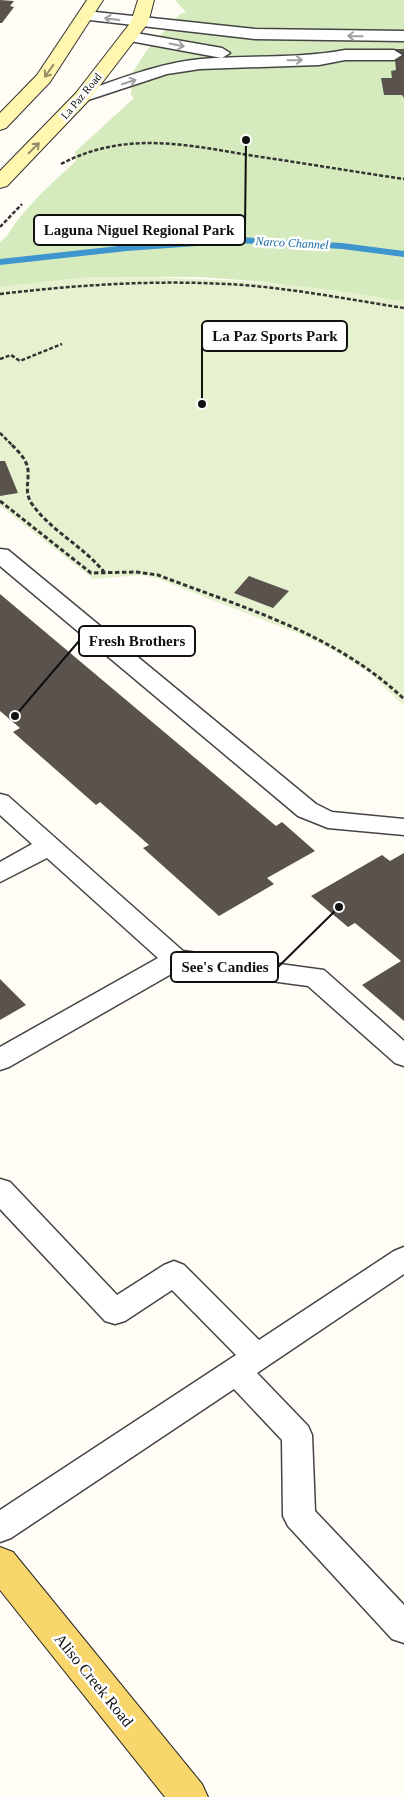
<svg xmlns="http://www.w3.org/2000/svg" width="404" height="1797" font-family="Georgia,serif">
<rect width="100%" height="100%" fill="#fffdf5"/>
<!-- green -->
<path fill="#d5ebbd" d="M175,0H404V302L265,282L200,277H91L0,287V242C8,236 11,229 17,221C34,199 55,180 76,161L75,152L134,98L131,95L132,73L147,50L180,14L186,12Z"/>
<!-- pitch -->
<path fill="#e6f2cf" d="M91,277C197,277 300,281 404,302V706L370,673L329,648L299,634L156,578L142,575L93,579L0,506V287Z"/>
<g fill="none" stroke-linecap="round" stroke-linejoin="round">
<!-- stream -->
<path fill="#3f96cf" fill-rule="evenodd" d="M238,237L342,243L404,251V257L342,249L238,243L127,251L0,265V259L127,245Z"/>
</g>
<!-- building -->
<g fill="#5a524d">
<path d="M0,0L14,1L10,6L14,7L2,23H0Z"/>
<path d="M394,49H404V98L402,95H384L381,78H392L391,71L396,70Z"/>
<path d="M0,461H5L18,493L0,496Z"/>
<path d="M249,576L289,591L273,608L234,593Z"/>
<path d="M0,594L276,826L282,822L315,851L267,878L274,884L219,916L143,848L149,845L100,802L96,805L13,732L20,728L0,711Z"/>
<path d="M404,853V1021L362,985L401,961L355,923L348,927L311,896L382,855L390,861Z"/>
<path d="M0,979L26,1005L0,1020Z"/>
</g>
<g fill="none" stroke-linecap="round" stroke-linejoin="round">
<!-- lane casing -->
<g stroke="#444" stroke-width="3">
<g id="lane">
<path d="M86,11L255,29L404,31V41L255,39L81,19L78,16L81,13Z"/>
<path d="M136,33L222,48L230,53L222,58L130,41L128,38Z"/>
<path d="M345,50H394L402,55L394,60H345L319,65L200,69L167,74L82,102L74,97L76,94C117,80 158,63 201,59C249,55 297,59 345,50Z"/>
<path d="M0,549L8,550L316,804L332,812L404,819V835L328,828L298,816L0,566Z"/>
<path d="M0,794L8,796L183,951L324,970L404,1041V1066L395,1063L308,986L180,969L9,1067L0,1070V1047L158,958L47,858L0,882V862L32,844L0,815Z"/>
<path d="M0,1179L10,1182L117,1295L164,1265L174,1261L184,1265L259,1340L394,1251L404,1247V1274L257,1373L308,1426L312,1435L315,1511L404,1605V1643L392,1639L288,1526L283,1516L282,1440L234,1389L11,1538L0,1542V1510L236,1355L172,1290L125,1321L115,1324L105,1321L0,1209Z"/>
</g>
</g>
<!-- secondary casing -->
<g stroke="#333" stroke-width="2">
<g id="secondary">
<path d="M87,0H103L50,82L6,128L0,130V113L37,75Z"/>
<path d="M138,0H154L148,23L88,101L7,186L0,188V171L76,93L131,22Z"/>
</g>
</g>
<!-- primary casing -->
<g stroke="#222" stroke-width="2">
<path id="primary" d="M0,1547L13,1552L202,1784L208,1797H165L0,1590Z"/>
</g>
<!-- path-far1 -->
<g stroke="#333" stroke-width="2.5" stroke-dasharray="4 2" stroke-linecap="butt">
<path d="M61,164C128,129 191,146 261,157C309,164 356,172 404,179"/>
<path d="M0,227L22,204"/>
<path d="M0,294C76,285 151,280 227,284C286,287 346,299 404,308"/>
<path d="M0,359L11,355L20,361L62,344"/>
<path d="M0,433L13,446"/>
</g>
<!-- path -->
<g stroke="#333" stroke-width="3" stroke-dasharray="4.5 2.5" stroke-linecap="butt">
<path d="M12,445C19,452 27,460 28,470C29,482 24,493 32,504C51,531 83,546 104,572"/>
<path d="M0,501L91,573L136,572L158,575C244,608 336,634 404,699"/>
</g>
<!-- lane -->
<use href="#lane" fill="#fff" fill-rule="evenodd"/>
<!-- secondary -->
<use href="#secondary" fill="#fff6b0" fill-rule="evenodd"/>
<!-- primary -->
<use href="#primary" fill="#f9d66b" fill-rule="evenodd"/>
</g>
<!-- one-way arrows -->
<defs><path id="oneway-shaft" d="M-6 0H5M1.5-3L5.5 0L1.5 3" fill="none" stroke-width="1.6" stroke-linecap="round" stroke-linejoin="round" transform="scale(1.25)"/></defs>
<g stroke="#a0a0a0">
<use href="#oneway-shaft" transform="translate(112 19) rotate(-173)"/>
<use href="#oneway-shaft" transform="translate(355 36) rotate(-179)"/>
<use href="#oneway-shaft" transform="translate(177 45) rotate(11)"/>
<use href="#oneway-shaft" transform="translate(295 60) rotate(-1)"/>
<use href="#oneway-shaft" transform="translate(129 82) rotate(-18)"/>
</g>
<g stroke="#948f68">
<use href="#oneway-shaft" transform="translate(49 71) rotate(125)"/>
<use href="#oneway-shaft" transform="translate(34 148) rotate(-45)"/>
</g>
<g text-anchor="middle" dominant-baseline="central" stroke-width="5" stroke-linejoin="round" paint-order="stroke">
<!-- far-street labels -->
<g font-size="11" fill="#111" stroke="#fff">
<text transform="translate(81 96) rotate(-50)">La Paz Road</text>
</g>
<!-- far-water labels -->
<g font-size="12" font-style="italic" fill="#1768a6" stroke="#fff">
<text transform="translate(292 243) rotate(3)">Narco Channel</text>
</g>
<!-- near-street labels -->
<g font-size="16" fill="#111" stroke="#fff">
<text transform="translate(94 1680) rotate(51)">Aliso Creek Road</text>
</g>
</g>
<!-- callouts -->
<path fill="none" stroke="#111" stroke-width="2" d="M246 140L245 230M202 404L202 336M15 716L79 641M339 907L278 967"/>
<g fill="#111" stroke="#fff" stroke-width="2">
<circle cx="246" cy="140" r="5"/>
<circle cx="202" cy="404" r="5"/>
<circle cx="15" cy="716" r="5"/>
<circle cx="339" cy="907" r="5"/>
</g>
<g fill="#fff" stroke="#111" stroke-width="2">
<rect x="34" y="215" width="211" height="30" rx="5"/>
<rect x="202" y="321" width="145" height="30" rx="5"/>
<rect x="79" y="626" width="116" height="30" rx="5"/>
<rect x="171" y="952" width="107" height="30" rx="5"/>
</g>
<g font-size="15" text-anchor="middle" font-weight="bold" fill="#111">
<text x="139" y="235">Laguna Niguel Regional Park</text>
<text x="275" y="341">La Paz Sports Park</text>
<text x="137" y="646">Fresh Brothers</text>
<text x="225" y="972">See's Candies</text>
</g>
</svg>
